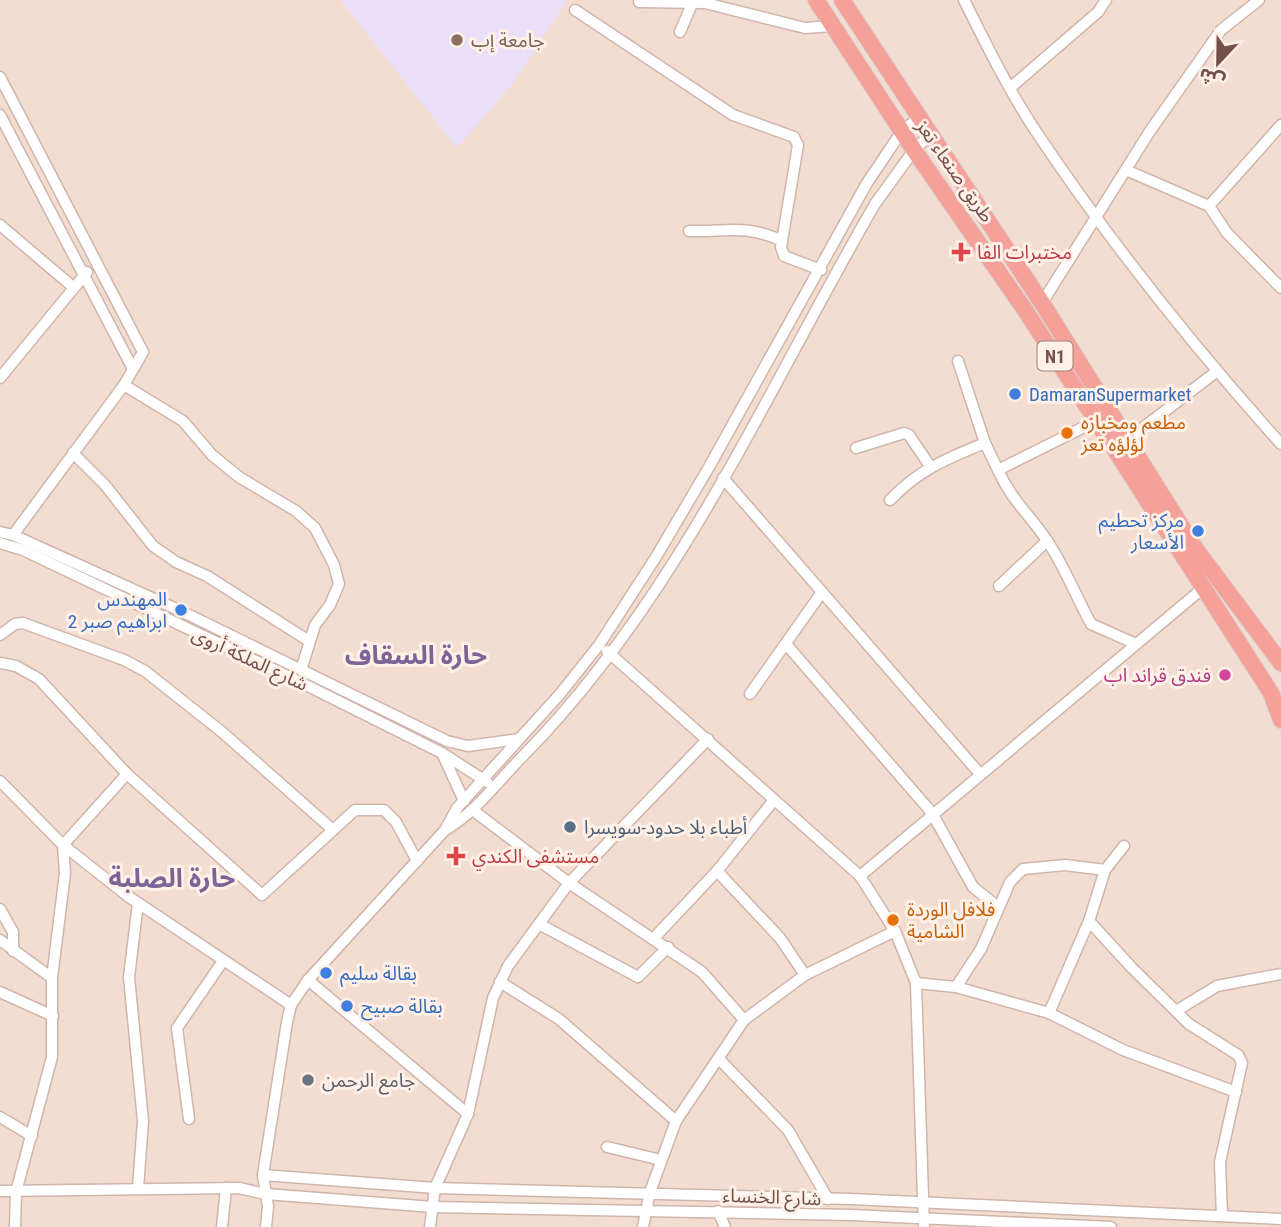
<svg xmlns="http://www.w3.org/2000/svg" width="1281" height="1227" viewBox="0 0 1281 1227" font-family="'Roboto Condensed','Noto Sans Arabic',sans-serif">
  <style>
    .residential { fill: #f3ddd0 }
    .education { fill: #eadff8 }
    .lines { fill: none; stroke-linecap: round; stroke-linejoin: round }
    .minor-casing { stroke: #cfb5ac; stroke-width: 13 }
    .highway-casing { stroke: #d8cecc; stroke-width: 18 }
    .minor { stroke: #fff; stroke-width: 10 }
    .highway { stroke: #f5a099; stroke-width: 16 }
    .education-dot { fill: #8d6e63; stroke: #fff1e8; stroke-width: 2.5 }
    .health-dot { fill: #e0444e; stroke: #fff1e8; stroke-width: 2.5 }
    .shop-dot { fill: #3f7fe0; stroke: #fff1e8; stroke-width: 2.5 }
    .food-dot { fill: #e8710a; stroke: #fff1e8; stroke-width: 2.5 }
    .hotel-dot { fill: #d1479c; stroke: #fff1e8; stroke-width: 2.5 }
    .service-dot { fill: #5c6f8a; stroke: #fff1e8; stroke-width: 2.5 }
    .worship-dot { fill: #6b7280; stroke: #fff1e8; stroke-width: 2.5 }
    .labels { text-anchor: middle; dominant-baseline: central; stroke-width: 6; stroke-linejoin: round; paint-order: stroke }
    .shield { fill: #fff1e8; stroke: #9d8079; stroke-width: 2 }
    .shield-label { font-size: 18px; font-weight: bold; fill: #735049 }
    .education-label { font-size: 19px; fill: #785e54; stroke: #fff1e8; text-anchor: start }
    .street-label { font-size: 19px; fill: #735049; stroke: #fff1e8 }
    .health-label { font-size: 19px; fill: #be3a42; stroke: #fff1e8; text-anchor: start }
    .shop-label { font-size: 19px; fill: #366cbe; stroke: #fff1e8; text-anchor: start }
    .food-label { font-size: 19px; fill: #c56008; stroke: #fff1e8; text-anchor: start }
    .hotel-label { font-size: 19px; fill: #b23c85; stroke: #fff1e8; text-anchor: end }
    .service-label { font-size: 19px; fill: #4e5e75; stroke: #fff1e8; text-anchor: start }
    .worship-label { font-size: 19px; fill: #5b616d; stroke: #fff1e8; text-anchor: start }
    .district-label { font-size: 26px; font-weight: bold; fill: #7c6496; stroke: #fff1e8 }
  </style>
  <rect width="100%" height="100%" fill="#fcede2"/>
  <rect class="residential" x="0" y="0" width="1281" height="1227"/>
  <polygon class="education" points="340,0 567,0 515,81 457,148"/>
  <g class="lines">
    <defs>
      <g id="minor">
        <path d="M964,0C986,44 1008,89 1035,130C1109,241 1193,346 1281,444"/>
        <polyline points="639,2 705,3 805,28 833,26"/>
        <polyline points="575,10 733,115 794,137 798,145 781,247 784,256 821,270"/>
        <polyline points="680,32 692,4"/>
        <polyline points="0,77 143,352 124,385 13,535"/>
        <polyline points="1010,88 1098,12 1106,0"/>
        <polyline points="0,115 133,369"/>
        <polyline points="1126,170 1209,206 1281,125"/>
        <polyline points="1209,206 1227,233 1281,288"/>
        <polyline points="0,225 73,287"/>
        <path d="M689,231C729,232 742,224 781,240"/>
        <polyline points="1042,303 1150,131 1221,30 1259,0"/>
        <polyline points="958,361 985,443 998,470"/>
        <polyline points="0,378 87,272"/>
        <polyline points="124,385 183,421 212,455 239,477 296,511 315,528 334,565 339,584 330,605 315,625 301,670"/>
        <path d="M1096,421L998,470C1012,501 1030,515 1048,542C1065,568 1076,596 1091,624L1136,644"/>
        <polyline points="1127,440 1216,372"/>
        <polyline points="856,448 904,433 909,435 930,466"/>
        <polyline points="73,453 105,485 153,546 176,562 207,576 309,641"/>
        <polyline points="723,478 980,774"/>
        <path d="M890,500C920,469 946,459 985,443"/>
        <polyline points="0,532 13,535 183,612 447,741 468,746 519,739"/>
        <polyline points="0,543 23,550 298,681 442,753 487,782"/>
        <polyline points="999,586 1047,541"/>
        <polyline points="0,635 15,624 23,623 124,660 145,671 222,732 333,830"/>
        <polyline points="786,644 932,813 973,887 998,907"/>
        <polyline points="607,651 860,876 895,931 916,983 924,1227"/>
        <polyline points="0,663 16,666 39,679 127,774 262,895 355,810 384,810 396,822 417,861"/>
        <polyline points="750,694 822,592"/>
        <polyline points="443,755 464,801"/>
        <polyline points="0,781 63,845 129,897 291,1005"/>
        <polyline points="474,811 569,883 702,972 744,1020"/>
        <path d="M447,829C478,810 498,781 523,756C678,599 766,392 875,204L914,150L930,135"/>
        <polyline points="860,876 1202,589"/>
        <polyline points="0,909 13,932 13,951"/>
        <polyline points="1089,921 1132,968 1189,1024 1238,1055 1242,1063 1220,1162 1222,1216"/>
        <polyline points="539,924 638,977 668,947"/>
        <polyline points="654,938 717,871 774,800"/>
        <polyline points="0,940 52,978"/>
        <polyline points="805,975 895,931"/>
        <polyline points="308,980 468,1114"/>
        <polyline points="500,982 559,1019 676,1121"/>
        <polyline points="916,983 956,987 1049,1013 1123,1050 1236,1092"/>
        <polyline points="956,987 981,949 1010,882 1023,869 1065,865 1105,870"/>
        <polyline points="0,992 53,1016"/>
        <polyline points="1176,1011 1217,986 1281,974"/>
        <polyline points="1049,1013 1089,921 1105,870 1124,846"/>
        <polyline points="719,1059 788,1130 828,1199"/>
        <polyline points="0,1117 32,1136"/>
        <polyline points="189,1119 177,1028 223,961"/>
        <polyline points="607,1147 661,1160"/>
        <polyline points="263,1175 435,1188 851,1199 1281,1219"/>
        <polyline points="138,1188 143,1121 129,977 138,903"/>
        <polyline points="0,1191 239,1188 266,1194 433,1207 852,1215 1111,1227"/>
        <polyline points="718,1211 725,1227"/>
        <polyline points="15,1227 16,1192 52,1057 52,978 65,873 63,845 127,774"/>
        <polyline points="222,1227 226,1188"/>
        <polyline points="266,1227 268,1206 263,1175 287,1022 291,1005 308,980 445,830 457,808 560,694 599,645 656,557 709,467 867,183 902,131 919,118"/>
        <polyline points="430,1227 435,1188 468,1114 493,998 508,966 569,883 708,739"/>
        <polyline points="643,1227 650,1192 676,1121 744,1020 805,975 780,938 717,871"/>
      </g>
      <g id="highway">
        <polyline points="816,0 914,150 1027,313 1271,693 1281,720"/>
        <polyline points="842,0 1042,303 1195,548 1281,663"/>
      </g>
    </defs>
    <use href="#minor" class="minor-casing"/>
    <use href="#highway" class="highway-casing"/>
    <use href="#minor" class="minor"/>
    <use href="#highway" class="highway"/>
  </g>
  <circle class="education-dot" cx="457" cy="40" r="7"/>
  <g class="health-dot">
    <path d="M957.5 241.5h7v7h7v7h-7v7h-7v-7h-7v-7h7z"/>
    <path d="M452.5 845.5h7v7h7v7h-7v7h-7v-7h-7v-7h7z"/>
  </g>
  <g class="shop-dot">
    <circle cx="1015" cy="394" r="7"/>
    <circle cx="1198" cy="531" r="7"/>
    <circle cx="181" cy="610" r="7"/>
    <circle cx="326" cy="973" r="7"/>
    <circle cx="347" cy="1006" r="7"/>
  </g>
  <g class="food-dot">
    <circle cx="1067" cy="433" r="7"/>
    <circle cx="893" cy="920" r="7"/>
  </g>
  <circle class="hotel-dot" cx="1225" cy="675" r="7"/>
  <circle class="service-dot" cx="570" cy="827" r="7"/>
  <circle class="worship-dot" cx="308" cy="1080" r="7"/>
  <g class="labels">
    <rect class="shield" x="1037.5" y="341.5" width="35" height="29" rx="5"/>
    <g class="shield-label">
      <text x="1055" y="356">N1</text>
    </g>
    <g class="education-label">
      <text x="471" y="40">جامعة إب</text>
    </g>
    <g class="street-label">
      <text transform="translate(955 171) rotate(55)">طريق صنعاء تعز</text>
      <text transform="translate(250 659) rotate(25)">شارع الملكة أروى</text>
      <text transform="translate(772 1197) rotate(2)">شارع الخنساء</text>
    </g>
    <g class="health-label">
      <text x="977" y="252">مختبرات الفا</text>
      <text x="472" y="856">مستشفى الكندي</text>
    </g>
    <g class="shop-label">
      <text x="1029" y="394">DamaranSupermarket</text>
      <text x="1184" y="520" text-anchor="end">مركز تحطيم<tspan x="1184" dy="22">الأسعار</tspan></text>
      <text x="167" y="599" text-anchor="end">المهندس<tspan x="167" dy="22">ابراهيم صبر 2</tspan></text>
      <text x="340" y="973">بقالة سليم</text>
      <text x="361" y="1006">بقالة صبيح</text>
    </g>
    <g class="food-label">
      <text x="1081" y="422">مطعم ومخبازه<tspan x="1081" dy="22">لؤلؤه تعز</tspan></text>
      <text x="907" y="909">فلافل الوردة<tspan x="907" dy="22">الشامية</tspan></text>
    </g>
    <g class="hotel-label">
      <text x="1211" y="675">فندق قراند اب</text>
    </g>
    <g class="service-label">
      <text x="584" y="827">أطباء بلا حدود-سويسرا</text>
    </g>
    <g class="worship-label">
      <text x="322" y="1080">جامع الرحمن</text>
    </g>
    <g class="district-label">
      <text x="416" y="655">حارة السقاف</text>
      <text x="172" y="878">حارة الصلبة</text>
    </g>
  </g>
  <g transform="translate(1218 63) rotate(202)" stroke="#fff1e8" stroke-width="5" paint-order="stroke">
  <path d="M0-5L12 26L0 18L-12 26Z" fill="#735049"/>
  <text y="-10" font-size="19" font-weight="bold" text-anchor="middle" fill="#735049">ش</text>
  </g>
</svg>
